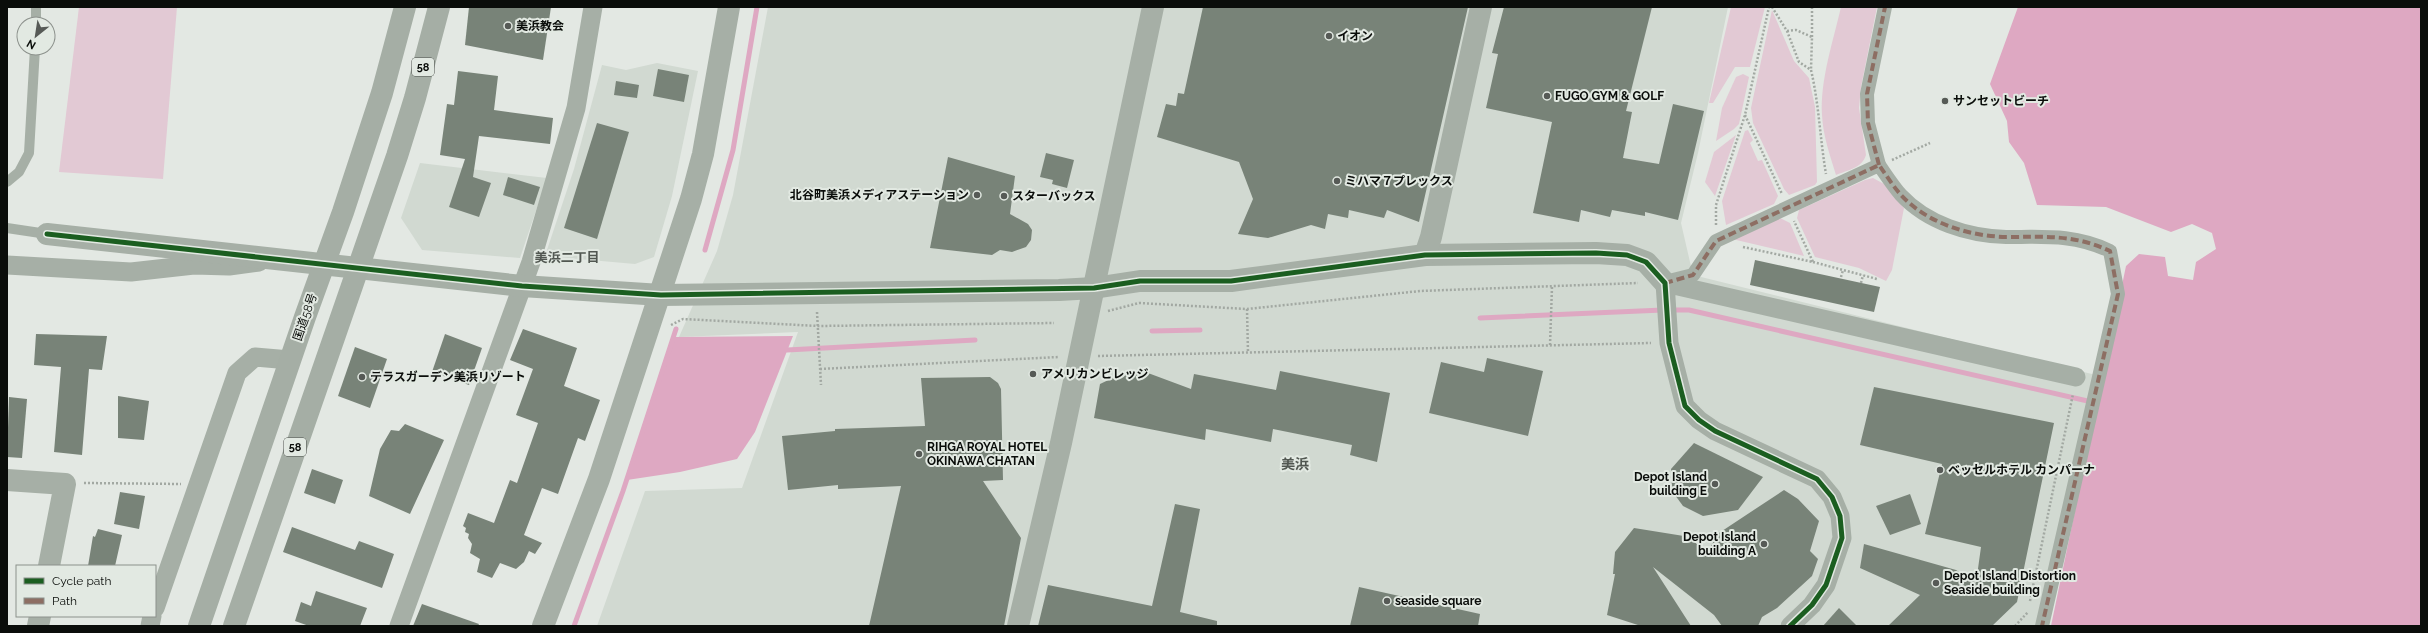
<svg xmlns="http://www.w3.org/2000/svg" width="2428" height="633" viewBox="0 0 2428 633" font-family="Raleway,'Noto Sans JP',sans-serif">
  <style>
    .built { fill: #d1d9d1 }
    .green { fill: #e2c9d4 }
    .water { fill: #dea8c2 }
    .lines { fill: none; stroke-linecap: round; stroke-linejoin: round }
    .stream { stroke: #dea8c2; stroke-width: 5 }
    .building { fill: #788378 }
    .path { stroke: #a2a8a2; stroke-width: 2.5; stroke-dasharray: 2 2; stroke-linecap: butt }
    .service { stroke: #a6afa6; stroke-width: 10 }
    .pedestrian { stroke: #a6afa6; stroke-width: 14 }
    .minor { stroke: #a6afa6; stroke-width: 19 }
    .tertiary { stroke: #a6afa6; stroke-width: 22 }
    .trunk { stroke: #a5aea5; stroke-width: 22 }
    .quiet { stroke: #8d6e63; stroke-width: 4; stroke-dasharray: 8 4; stroke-linecap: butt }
    .cycleway-casing { stroke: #e2e9e2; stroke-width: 8 }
    .cycleway { stroke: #1b5e20; stroke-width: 5 }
    .poi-dot { fill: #565a56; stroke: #e2e9e2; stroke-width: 1.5 }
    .labels { text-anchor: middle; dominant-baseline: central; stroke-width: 4; stroke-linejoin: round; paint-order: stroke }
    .shield { fill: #e2e9e2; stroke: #4b4f4b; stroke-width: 1 }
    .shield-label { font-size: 11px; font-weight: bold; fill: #0a0d0a }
    .poi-label { font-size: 12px; font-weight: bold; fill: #0a0d0a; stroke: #e2e9e2; text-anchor: start }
    .street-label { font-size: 12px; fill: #0a0d0a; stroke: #e2e9e2 }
    .neighbourhood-label { font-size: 13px; font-weight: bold; fill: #515751; stroke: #e2e9e2 }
    .quarter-label { font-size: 14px; font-weight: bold; fill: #515751; stroke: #e2e9e2 }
  </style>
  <rect width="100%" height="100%" fill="#e3e8e3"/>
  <g class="built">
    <polygon points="768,7 1728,7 1698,153 1681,223 1693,275 2100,376 2044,626 597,626 645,491 742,488 798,332 679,337 717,251 733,195"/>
    <polygon points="657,63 698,71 672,196 654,257 635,264 545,256 574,169 602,65 626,70"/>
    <polygon points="420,163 547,178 520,258 422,250 401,218"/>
  </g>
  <g class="green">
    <polygon points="79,7 177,7 163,179 59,172"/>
    <polygon points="1731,7 1765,7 1750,67 1735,67 1713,103 1709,103"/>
    <path d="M1841,7H1877L1861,87L1859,108L1866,155C1862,168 1848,170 1836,175C1830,155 1823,136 1822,115C1820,80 1833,42 1841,7Z"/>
    <polygon points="1772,10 1794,61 1809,78 1815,107 1817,182 1815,185 1789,195 1784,189 1753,123 1751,108"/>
    <polygon points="1743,74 1749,77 1739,124 1734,129 1716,141 1722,108 1736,77"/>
    <polygon points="1748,130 1753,140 1750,143 1758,161 1762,160 1778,196 1774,204 1726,225 1722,201 1745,131"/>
    <polygon points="1736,135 1715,196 1705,182 1714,152"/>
    <polygon points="1873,178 1884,184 1904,208 1892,270 1886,281 1859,268 1815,257 1797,218 1799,210 1865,180"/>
    <polygon points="1780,218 1790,223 1804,256 1732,239"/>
  </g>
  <g class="water">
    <polygon points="2018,7 2421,7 2421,626 2051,626 2126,266 2139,254 2165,257 2168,276 2193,280 2196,262 2216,249 2212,233 2192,224 2171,232 2106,207 2037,205 2024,163 2009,142 2007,121 1990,84"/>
    <polygon points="793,336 755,432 737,459 680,472 627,480 674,337"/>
  </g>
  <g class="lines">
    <g class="stream">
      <polyline points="705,250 733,150 757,7"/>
      <polyline points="1671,310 1689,310 2092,402"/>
      <polyline points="1480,318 1663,310"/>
      <polyline points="1152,331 1200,330"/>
      <polyline points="787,350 975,340"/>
      <polyline points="574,626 623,491 676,329"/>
    </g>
  </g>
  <g class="building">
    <polygon points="469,7 551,7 543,60 465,45"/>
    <polygon points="1203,7 1468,7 1419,222 1387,210 1384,218 1349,210 1348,218 1328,214 1325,229 1311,225 1268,238 1238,234 1253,199 1239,162 1157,137 1166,104 1176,106 1178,93 1184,94"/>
    <polygon points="1504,7 1652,7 1626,111 1632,112 1623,158 1659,164 1673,104 1704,111 1678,220 1645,212 1645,216 1612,210 1610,217 1581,210 1579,222 1533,213 1552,122 1486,108 1498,54 1492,53"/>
    <polygon points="658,69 689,75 684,102 653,96"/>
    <polygon points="458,71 498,76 494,110 553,118 550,144 479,136 473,177 491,183 479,217 449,207 465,159 440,155 447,104 454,105"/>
    <polygon points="616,81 639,85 637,98 614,95"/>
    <polygon points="597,123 629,132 597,239 564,228"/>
    <polygon points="1046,153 1074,160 1067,188 1052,184 1053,180 1040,177"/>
    <polygon points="948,157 1015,176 1010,214 1028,224 1032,230 1031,240 1026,247 1012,252 1000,250 992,255 930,248"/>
    <polygon points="508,177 540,187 534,205 503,195"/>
    <polygon points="1755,260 1880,287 1874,312 1750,285"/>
    <polygon points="523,329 577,348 564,386 600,400 585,441 578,438 558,494 542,488 524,535 542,543 535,554 529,551 524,562 516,569 500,563 492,578 477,572 480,559 470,553 472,544 468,538 469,534 465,532 466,528 463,526 468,513 494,523 510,480 517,483 538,423 516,415 533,369 510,360"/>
    <polygon points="36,334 107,336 102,370 89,369 82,455 54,452 61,367 34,365"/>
    <polygon points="445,334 482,348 469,385 432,372"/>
    <polygon points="355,347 387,359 370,408 338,396"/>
    <polygon points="1487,358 1543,371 1528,436 1429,413 1441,362 1484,372"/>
    <polygon points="1280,371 1390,393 1377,462 1350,455 1352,445 1273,429 1271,442 1206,429 1205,440 1094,418 1100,384 1119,375 1148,373 1191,389 1194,374 1276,390"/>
    <polygon points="990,377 998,383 1001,389 1003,480 983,481 1021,538 1004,626 869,626 901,486 838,489 838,485 788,490 782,436 835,431 835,429 925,426 921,378"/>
    <polygon points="1874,387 2054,423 2017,602 1992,626 1888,626 1920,595 1860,568 1864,544 1956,570 1976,583 1981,547 1925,534 1942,464 1860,445"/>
    <polygon points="118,396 149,401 144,440 118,438"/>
    <polygon points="9,397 27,399 22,458 7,457"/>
    <polygon points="405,424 444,440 410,514 369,496 380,449 391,430 399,431"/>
    <polygon points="1694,443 1763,477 1738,510 1703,516 1683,506 1672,491 1671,469"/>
    <polygon points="312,469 343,480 335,504 304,493"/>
    <polygon points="1784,490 1798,499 1819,521 1810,551 1818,559 1812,576 1777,608 1762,617 1758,626 1722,626 1714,615 1653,567 1691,626 1641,626 1607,615 1615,574 1613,574 1615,552 1634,528 1690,537 1706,554 1719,533"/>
    <polygon points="120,492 145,496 139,529 114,524"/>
    <polygon points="1910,494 1921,524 1890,535 1876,506"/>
    <polygon points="1175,504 1200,509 1180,612 1217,621 1217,626 1038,626 1048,585 1152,606"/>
    <polygon points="292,527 355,550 359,541 394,554 382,588 283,552"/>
    <polygon points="98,529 122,535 115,566 88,566 93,536 95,537"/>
    <polygon points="1359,587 1480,614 1478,626 1350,626"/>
    <polygon points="316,591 367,608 360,626 309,626 295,621 301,602 311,606"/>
    <polygon points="422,604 479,624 478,626 413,626"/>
    <polygon points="1839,608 1857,626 1823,626"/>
  </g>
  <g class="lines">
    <g class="path">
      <path d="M1772,7L1787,31L1799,62L1811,70C1819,104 1820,139 1826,174"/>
      <polyline points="1787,31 1796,30 1812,37 1811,69"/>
      <polyline points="1812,37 1812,7"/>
      <polyline points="1745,115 1782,194"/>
      <polyline points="1892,160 1930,143"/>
      <polyline points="1716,225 1716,205 1745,115 1769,7"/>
      <polyline points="1743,247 1813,262 1794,221"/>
      <polyline points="1813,262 1877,279"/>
      <polyline points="1841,277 1843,270"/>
      <polyline points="1861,283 1863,275"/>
      <polyline points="1247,309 1248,353"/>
      <polyline points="1108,311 1139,303 1247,309 1420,291 1638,283"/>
      <polyline points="817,312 821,385"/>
      <polyline points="671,325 683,319 818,326 1054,323"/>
      <polyline points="1550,345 1552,287"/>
      <polyline points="1098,356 1651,343"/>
      <polyline points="820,369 1059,357"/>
      <polyline points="84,483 181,484"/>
      <polyline points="2030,601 2073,394"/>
      <polyline points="2015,626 2028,612"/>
    </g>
    <g class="service">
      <polyline points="36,24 36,7"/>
      <polyline points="7,182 19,172 29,153 35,48"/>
      <polyline points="7,228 47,234"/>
    </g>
    <g class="pedestrian">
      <polyline points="1879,165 1868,123 1867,94 1885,7"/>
      <path d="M1665,282L1693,275L1716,241L1879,165C1886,175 1893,186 1901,195C1927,223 1968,236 2006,237C2044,237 2074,234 2110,251L2118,294L2042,626"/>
    </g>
    <g class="minor">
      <polyline points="7,265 131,272 194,265 229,266 259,262"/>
      <polyline points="155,608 237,373 255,357 290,360"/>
      <polyline points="150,626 152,616"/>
      <polyline points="399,626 531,262 576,108 593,7"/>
      <polyline points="1790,626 1812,605 1826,585 1842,538 1840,516 1832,497 1817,479 1715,431 1699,420 1685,406 1669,343 1665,283 2076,377"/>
    </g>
    <g class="tertiary">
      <polyline points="47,234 522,286 661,295 1059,290 1094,288 1140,281 1231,281 1425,255 1596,253 1627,255 1646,262 1665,283"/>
      <polyline points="1425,255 1431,237 1481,7"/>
      <polyline points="7,480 65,484 49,566"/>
      <polyline points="38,626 40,616"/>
      <polyline points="543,626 599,479 691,199 703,154 729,7"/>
      <polyline points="1018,626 1061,443 1153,7"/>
    </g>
    <g class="trunk">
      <polyline points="199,626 305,317 343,212 382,93 405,7"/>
      <polyline points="234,626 397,156 415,98 439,7"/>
    </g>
    <g class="quiet">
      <polyline points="1879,165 1868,123 1867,94 1885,7"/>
      <path d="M1665,283L1693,275L1716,241L1879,165C1886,175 1893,186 1901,195C1927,223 1968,236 2006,237C2044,237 2074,234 2110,251L2118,294L2042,626"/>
    </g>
    <defs>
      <polyline id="cycleway" points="47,234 522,286 661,295 1094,288 1140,281 1231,281 1425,255 1596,253 1627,255 1646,262 1665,283 1669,343 1685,406 1699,420 1715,431 1817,479 1832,497 1840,516 1842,538 1826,585 1812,605 1790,626"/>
    </defs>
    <use href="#cycleway" class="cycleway-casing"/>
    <use href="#cycleway" class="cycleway"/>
  </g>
  <g class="poi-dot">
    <circle cx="508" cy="26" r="4"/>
    <circle cx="1329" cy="36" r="4"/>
    <circle cx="1547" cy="96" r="4"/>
    <circle cx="1945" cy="101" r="4"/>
    <circle cx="1337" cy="181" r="4"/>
    <circle cx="977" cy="195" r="4"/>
    <circle cx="1004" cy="196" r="4"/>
    <circle cx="1033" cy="374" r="4"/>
    <circle cx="362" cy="377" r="4"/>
    <circle cx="919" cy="454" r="4"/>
    <circle cx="1940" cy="470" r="4"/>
    <circle cx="1715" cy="484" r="4"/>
    <circle cx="1764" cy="544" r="4"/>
    <circle cx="1936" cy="583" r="4"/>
    <circle cx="1387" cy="601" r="4"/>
  </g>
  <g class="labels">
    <g class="shield">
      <rect x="412" y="58" width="22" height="18" rx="3"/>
      <rect x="284" y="438" width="22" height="18" rx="3"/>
    </g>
    <g class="shield-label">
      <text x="423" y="67">58</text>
      <text x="295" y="447">58</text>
    </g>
    <g class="poi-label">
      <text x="516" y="26">美浜教会</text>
      <text x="1337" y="36">イオン</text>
      <text x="1555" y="96">FUGO GYM &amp; GOLF</text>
      <text x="1953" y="101">サンセットビーチ</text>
      <text x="1345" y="181">ミハマ７プレックス</text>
      <text x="969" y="195" text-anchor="end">北谷町美浜メディアステーション</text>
      <text x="1012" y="196">スターバックス</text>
      <text x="1041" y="374">アメリカンビレッジ</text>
      <text x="370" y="377">テラスガーデン美浜リゾート</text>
      <text x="927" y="447">RIHGA ROYAL HOTEL<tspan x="927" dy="14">OKINAWA CHATAN</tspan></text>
      <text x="1948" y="470">ベッセルホテル カンパーナ</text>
      <text x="1707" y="477" text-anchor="end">Depot Island<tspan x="1707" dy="14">building E</tspan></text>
      <text x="1756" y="537" text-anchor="end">Depot Island<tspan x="1756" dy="14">building A</tspan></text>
      <text x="1944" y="576">Depot Island Distortion<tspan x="1944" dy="14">Seaside building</tspan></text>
      <text x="1395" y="601">seaside square</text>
    </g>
    <g class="street-label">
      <text transform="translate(305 317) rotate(-71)">国道58号</text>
    </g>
    <g class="neighbourhood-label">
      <text x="567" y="257">美浜二丁目</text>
    </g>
    <g class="quarter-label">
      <text x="1295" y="464">美浜</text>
    </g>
  </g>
  <rect width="2428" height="633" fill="none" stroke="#0a0d0a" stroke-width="16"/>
  <rect x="16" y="565" width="140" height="52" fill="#e2e9e2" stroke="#8c918c"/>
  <rect x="24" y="578" width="20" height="6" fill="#1b5e20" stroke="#8c918c"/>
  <text x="52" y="585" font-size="12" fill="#0a0d0a">Cycle path</text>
  <rect x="24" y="598" width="20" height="6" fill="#8d6e63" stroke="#8c918c"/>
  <text x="52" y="605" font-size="12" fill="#0a0d0a">Path</text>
  <g transform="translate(36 36) rotate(210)"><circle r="19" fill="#e2e9e2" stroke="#8c918c"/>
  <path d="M0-3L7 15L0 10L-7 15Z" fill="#565a56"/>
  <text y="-6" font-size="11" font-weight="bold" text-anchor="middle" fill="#0a0d0a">N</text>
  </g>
</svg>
